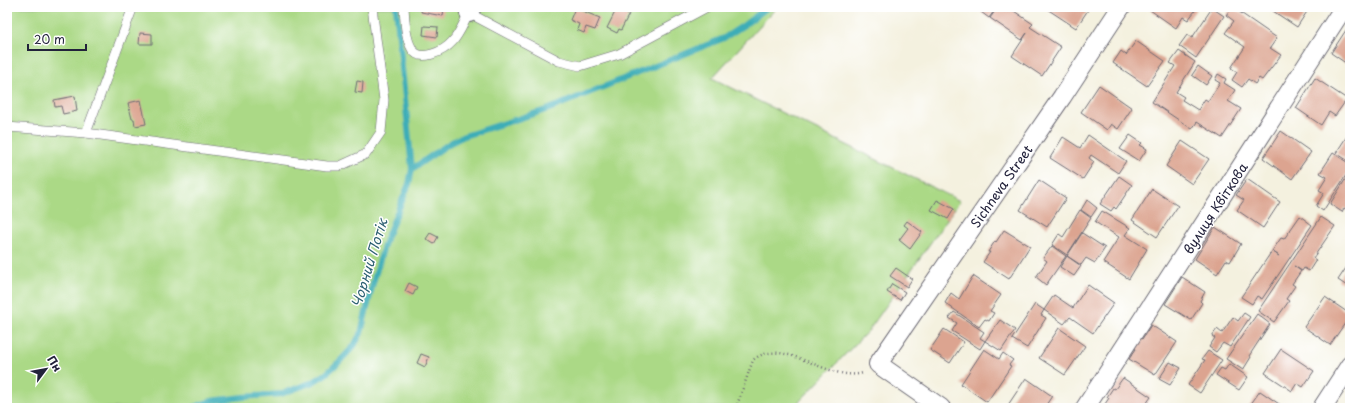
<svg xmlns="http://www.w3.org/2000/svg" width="1357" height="415" viewBox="0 0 1357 415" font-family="'Playpen Sans',sans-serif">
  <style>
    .green { fill: #abd986; stroke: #667e60 }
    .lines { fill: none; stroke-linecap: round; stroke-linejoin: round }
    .stream { stroke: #3cadb7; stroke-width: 6 }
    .building { fill: #dca490 }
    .service-casing { stroke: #6c6a74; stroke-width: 10 }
    .minor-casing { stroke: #6c6a74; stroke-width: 20 }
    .path { stroke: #6c6a74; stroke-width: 2.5; stroke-dasharray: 1 3; stroke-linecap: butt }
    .service { stroke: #fff; stroke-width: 9 }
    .minor { stroke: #fff; stroke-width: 18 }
    .labels { text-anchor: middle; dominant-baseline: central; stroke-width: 3; stroke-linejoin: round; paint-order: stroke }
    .street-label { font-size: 13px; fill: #22223b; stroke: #fff }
    .water-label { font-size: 14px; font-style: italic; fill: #2e6173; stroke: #fff }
  </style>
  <rect width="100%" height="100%" fill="#fff"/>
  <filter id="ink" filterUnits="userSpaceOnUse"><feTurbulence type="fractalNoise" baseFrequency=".025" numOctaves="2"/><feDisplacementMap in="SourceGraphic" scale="8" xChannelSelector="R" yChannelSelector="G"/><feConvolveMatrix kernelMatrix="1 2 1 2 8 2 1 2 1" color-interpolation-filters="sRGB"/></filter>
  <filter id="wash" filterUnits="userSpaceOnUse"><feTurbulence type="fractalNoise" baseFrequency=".012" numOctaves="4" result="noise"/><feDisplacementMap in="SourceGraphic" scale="16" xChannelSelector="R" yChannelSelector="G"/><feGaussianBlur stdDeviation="0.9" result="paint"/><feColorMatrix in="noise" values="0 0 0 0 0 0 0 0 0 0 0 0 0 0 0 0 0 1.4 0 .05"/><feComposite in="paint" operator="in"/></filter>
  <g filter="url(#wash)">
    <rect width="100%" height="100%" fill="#f4f1df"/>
    <polygon class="green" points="7,7 777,7 712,78 960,201 869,330 793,408 7,408"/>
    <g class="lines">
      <g class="stream">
        <polyline points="412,169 450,143 464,136 549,109 724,38 744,25 768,7"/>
        <polyline points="191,408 211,401 243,397 281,394 313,382 326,374 340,361 354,346 361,333 373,283 386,239 409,184 412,169 396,7"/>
      </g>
    </g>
    <g id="blocks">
      <g class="building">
        <polygon points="422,7 444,7 443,16 421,12"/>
        <polygon points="982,7 997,7 989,18 981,12 984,8"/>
        <polygon points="998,7 1008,7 1033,24 1030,27 1061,47 1042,76 1012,56 1027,33 1022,40 990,18"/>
        <polygon points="1044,7 1090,7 1076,28"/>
        <polygon points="1152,7 1198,7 1188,20 1183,17 1176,28 1150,10"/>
        <polygon points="1232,7 1277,38 1270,48 1281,55 1262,80 1259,78 1255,84 1248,79 1242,87 1232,80 1237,72 1231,68 1245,47 1225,33 1234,21 1226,15"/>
        <polygon points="1276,7 1310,7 1297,27 1273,11"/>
        <polygon points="575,8 600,18 595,30 586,27 584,33 577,30 579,24 570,20"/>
        <polygon points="617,8 629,14 621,30 619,29 617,33 607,28"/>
        <polygon points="1212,8 1224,16 1196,58 1179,46 1187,35 1192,38"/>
        <polygon points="1350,24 1350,66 1331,53"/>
        <polygon points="424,26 438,27 437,37 423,35"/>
        <polygon points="140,33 152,34 152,44 139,44"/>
        <polygon points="1136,41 1165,61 1147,86 1113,63 1121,51 1126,55"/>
        <polygon points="1179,51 1195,62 1176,92 1184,97 1182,100 1198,110 1205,99 1208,101 1220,83 1215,80 1218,74 1226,79 1224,83 1235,90 1228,101 1241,109 1222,138 1197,122 1192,129 1152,102 1175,66 1170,63"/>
        <polygon points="1198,66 1212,76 1206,85 1192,75"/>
        <polygon points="1315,78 1347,99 1335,116 1329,112 1321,125 1296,108"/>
        <polygon points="357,81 363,82 362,93 355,92"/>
        <polygon points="1099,85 1132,108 1118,129 1111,124 1107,130 1081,112"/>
        <polygon points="75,96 77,111 63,114 61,106 55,107 54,100"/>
        <polygon points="141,100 146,124 135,126 134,119 132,119 128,103"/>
        <polygon points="1281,131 1311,152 1292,179 1263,158"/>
        <polygon points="1088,135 1126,161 1118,173 1091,155 1089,158 1094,162 1083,179 1050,158 1063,137 1080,148"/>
        <polygon points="1130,135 1142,143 1140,145 1147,149 1139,161 1120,149"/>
        <polygon points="1347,136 1350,138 1350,162 1336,153"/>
        <polygon points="1182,141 1209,159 1192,184 1166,166"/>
        <polygon points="1333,153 1350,164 1350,169 1323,211 1316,206 1324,193 1319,190 1327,177 1320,173"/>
        <polygon points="1350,172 1350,209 1349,211 1344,208 1342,212 1330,204"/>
        <polygon points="1119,176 1132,185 1116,209 1114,207 1111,211 1100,204"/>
        <polygon points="1247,179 1280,202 1263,228 1237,210 1244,200 1236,195"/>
        <polygon points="1039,180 1066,198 1047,227 1020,210"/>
        <polygon points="1152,189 1178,206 1157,237 1132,220"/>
        <polygon points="937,200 954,209 948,219 931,210"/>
        <polygon points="1087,200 1097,208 1091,217 1081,210"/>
        <polygon points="1080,210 1091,218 1067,255 1052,245 1059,234 1063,237"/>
        <polygon points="1102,211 1130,228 1125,235 1147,249 1129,279 1103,262 1119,237 1095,222"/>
        <polygon points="1300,216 1312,225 1262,299 1257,296 1252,304 1241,297 1272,251 1279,256 1272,251 1281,238 1284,239"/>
        <polygon points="1321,217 1335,226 1313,258 1316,260 1309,271 1304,268 1302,271 1294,266 1301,271 1292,284 1295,286 1286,299 1289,301 1274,322 1258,311"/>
        <polygon points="907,221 922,232 910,249 899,240 908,228 904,225"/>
        <polygon points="1215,227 1241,244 1230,262 1226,260 1217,274 1195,259"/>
        <polygon points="1004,230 1030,246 1009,279 983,262 990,252 988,252 995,241 996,242"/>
        <polygon points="430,233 438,237 434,244 426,239"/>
        <polygon points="1082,233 1105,248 1095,263 1086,258 1081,265 1067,256"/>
        <polygon points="1052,246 1066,256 1046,285 1036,277 1047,261 1043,258"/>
        <polygon points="1067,256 1081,266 1074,276 1060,267"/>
        <polygon points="1350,262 1350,288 1338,280"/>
        <polygon points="896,268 912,279 907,287 890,276"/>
        <polygon points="973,276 1001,295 990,311 994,313 989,321 985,319 979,327 945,303 951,293 959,299"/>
        <polygon points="1182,277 1205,292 1200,301 1202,303 1191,320 1165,304"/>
        <polygon points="409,283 417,287 413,295 405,291"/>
        <polygon points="892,284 905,292 900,300 887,292"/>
        <polygon points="1088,285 1114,303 1093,333 1070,317 1064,324 1044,310 1054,295 1073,308"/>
        <polygon points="1325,297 1350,314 1350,316 1330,345 1304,327"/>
        <polygon points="1035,304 1044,310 1041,315 1046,318 1027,348 1012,339"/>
        <polygon points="954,312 984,332 980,338 985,341 980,349 952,331 957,323 949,318"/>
        <polygon points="1244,313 1250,317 1230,347 1223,343 1216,352 1209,347 1215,338 1212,336 1217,329 1222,333 1233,317 1238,321"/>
        <polygon points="1257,314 1270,324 1249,356 1251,357 1243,370 1226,359"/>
        <polygon points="1000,320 1015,330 1001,351 985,341"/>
        <polygon points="1151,325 1177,342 1155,375 1129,359 1136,349 1133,347 1140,337 1142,339"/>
        <polygon points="1059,328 1085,346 1065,375 1039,358"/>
        <polygon points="944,329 964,342 950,363 930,350"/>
        <polygon points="984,349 999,359 1003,353 1013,360 1009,365 1011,366 987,402 961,384"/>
        <polygon points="1281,349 1314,371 1303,387 1297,383 1292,391 1265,373"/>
        <polygon points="1208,351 1222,360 1200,393 1188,385 1205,360 1202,359"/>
        <polygon points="421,354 429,357 425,367 417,363"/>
        <polygon points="1170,362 1181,368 1170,385 1159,379"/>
        <polygon points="1229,364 1248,377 1239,390 1216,375 1221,368 1225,370"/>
        <polygon points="1026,378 1052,396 1044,408 1006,408"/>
        <polygon points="1123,378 1151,397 1143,408 1112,408 1105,404 1109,398 1107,397 1113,388 1115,389"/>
        <polygon points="1260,391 1285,408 1248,408"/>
      </g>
    </g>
  </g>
  <g filter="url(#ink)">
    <use href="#blocks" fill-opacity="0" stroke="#6c6a74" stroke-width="1"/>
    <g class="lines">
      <defs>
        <g id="service">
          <path d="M404,7C405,20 405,37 412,49C420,63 444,51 452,42C459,35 464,22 469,13L559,61L580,66L619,54L707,7"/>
          <polyline points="7,127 86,133 327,166 340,166 366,154 381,132 384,100 372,7"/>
          <polyline points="86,133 133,7"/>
        </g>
        <g id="minor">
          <polyline points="469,13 472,7"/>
          <polyline points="941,408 878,364 1062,97 1121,7"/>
          <polyline points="1085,408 1344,7"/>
          <polyline points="1322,408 1350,365"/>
        </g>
      </defs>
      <use href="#service" class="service-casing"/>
      <use href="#minor" class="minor-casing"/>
      <path class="path" d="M736,408L753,360C783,335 828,383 863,373"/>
      <use href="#service" class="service"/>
      <use href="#minor" class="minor"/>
    </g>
  </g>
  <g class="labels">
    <g class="street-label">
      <text transform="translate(1001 186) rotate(-55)">Sichneva Street</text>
      <text transform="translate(1215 208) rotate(-57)">вулиця Квіткова</text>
    </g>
    <g class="water-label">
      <text transform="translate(369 263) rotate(-73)">Чорний Потік</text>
    </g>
  </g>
  <rect width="1357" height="415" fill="none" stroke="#fff" stroke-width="24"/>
  <g transform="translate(46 369) rotate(58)" stroke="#ffffff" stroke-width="3" paint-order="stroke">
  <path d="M0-3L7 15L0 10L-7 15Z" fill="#22223b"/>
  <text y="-6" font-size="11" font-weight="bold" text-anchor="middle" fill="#22223b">Пн</text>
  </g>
  <path d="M28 44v6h58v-6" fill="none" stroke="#22223b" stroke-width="2"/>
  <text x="34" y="44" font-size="12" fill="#22223b" stroke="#ffffff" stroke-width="3" paint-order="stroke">20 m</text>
</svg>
